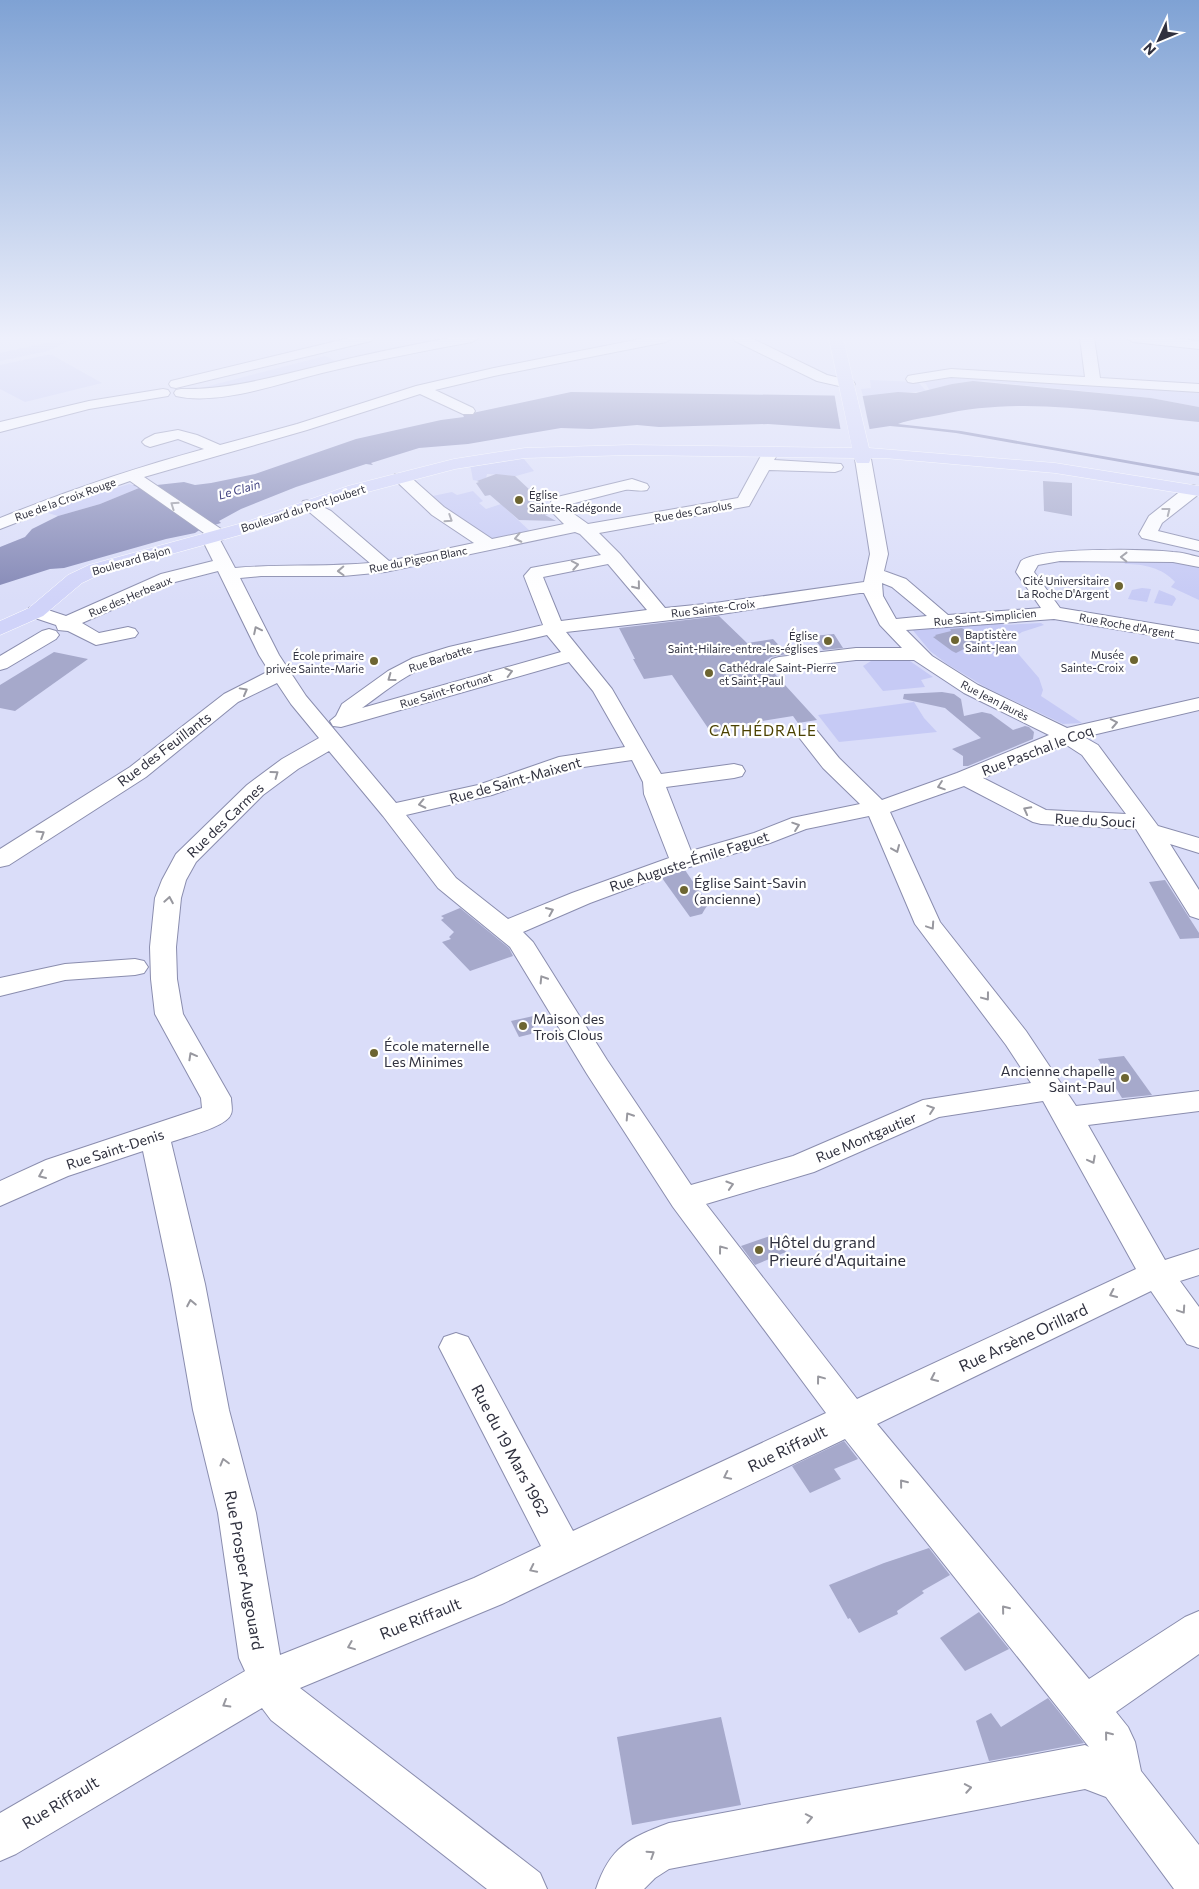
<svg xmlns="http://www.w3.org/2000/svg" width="1199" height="1889" viewBox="0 0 1199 1889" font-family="Commissioner,sans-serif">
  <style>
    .green { fill: #c6caf5 }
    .water { fill: #8387b5 }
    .pier { fill: #daddf9 }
    .building { fill: #a6a9cb }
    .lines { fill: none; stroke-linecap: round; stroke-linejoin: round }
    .minor-casing { stroke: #8a8dae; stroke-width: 2 }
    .major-casing { stroke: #fff; stroke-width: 1 }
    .minor { fill: #fff; fill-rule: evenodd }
    .major { fill: #d0d3f9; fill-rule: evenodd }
    .oneway { stroke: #98989f }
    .poi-dot { fill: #6d6531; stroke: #fff; stroke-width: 2 }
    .labels { text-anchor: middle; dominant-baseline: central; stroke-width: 4.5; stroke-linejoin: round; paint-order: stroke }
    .far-poi-label { font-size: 11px; fill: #30313f; stroke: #fff; text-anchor: end }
    .far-street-label { font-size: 11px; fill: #30313f; stroke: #fff }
    .far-water-label { font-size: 12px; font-style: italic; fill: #454683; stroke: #fff }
    .street-label { font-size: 14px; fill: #30313f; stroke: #fff }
    .poi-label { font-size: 14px; fill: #30313f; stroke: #fff; text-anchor: start }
    .neighbourhood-label { font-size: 15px; letter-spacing: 1px; fill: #4b4100; stroke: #fff }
    .near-poi-label { font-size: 16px; fill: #30313f; stroke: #fff; text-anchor: start }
    .near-street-label { font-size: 16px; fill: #30313f; stroke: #fff }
  </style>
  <rect width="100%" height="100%" fill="#daddf9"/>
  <g class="green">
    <polygon points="68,338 72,339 48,351 0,361 0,353"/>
    <polygon points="47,355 52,355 102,383 25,402 0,389 0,365"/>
    <polygon points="325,356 338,362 261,381 210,389 201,388"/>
    <polygon points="945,376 1194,392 1193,388 1199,388 1199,407 1151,398 985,381 952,384 930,391 926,384 916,380"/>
    <polygon points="870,380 918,382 926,391 863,396 861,389 871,388"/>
    <polygon points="513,459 524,459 534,471 516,476 487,474 486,478 478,481 473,480 470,464"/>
    <polygon points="129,484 138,486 139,488 100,504 58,516 48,513 57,510 54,508"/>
    <polygon points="473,491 483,501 479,503 486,509 501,504 532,533 489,540 428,497 452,492 457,495"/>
    <path d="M1123,559L1173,560L1199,564V600L1171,587L1175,582C1163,568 1143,564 1125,564Z"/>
    <polygon points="1142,588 1151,589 1147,602 1128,599 1132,590"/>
    <polygon points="1159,590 1174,596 1176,599 1172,606 1154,603"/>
    <polygon points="1001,622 1004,625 1041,623 1044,625 1022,632 1008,642 1039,678 1043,690 1041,696 1082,723 1063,724 987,688 947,664 930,651 911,628"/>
    <polygon points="879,656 907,659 933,677 921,680 925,687 883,691 863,666"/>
    <polygon points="914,702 924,718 937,732 839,742 818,715"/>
  </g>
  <path class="water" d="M973,381L1151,398L1199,407V422C1112,413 1025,395 939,415C925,418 911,419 898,424L961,431L1199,473V476L956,433L912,428L890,426L870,429H840L768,424L659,427L637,425L591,429L561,428L468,444L419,448L371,463L373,465L366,464L296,487L241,509L219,521L221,523L201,529L195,533L166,539L64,568L50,569L0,585V547L25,537L32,529L58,516L100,504L139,488L133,485H157L184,482L195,485L211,483L255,474L356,439L441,420L464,417L463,415L571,392L863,396L898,392L916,393L952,384Z"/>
  <polygon class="pier" points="834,392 862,393 870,431 841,432"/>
  <g class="building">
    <polygon points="496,474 515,476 549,508 551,513 545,515 556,521 519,520 490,495 485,496 476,483 479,482 477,481"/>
    <polygon points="1043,481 1072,483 1072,516 1044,511"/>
    <polygon points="719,616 747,643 773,639 787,654 771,657 764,662 817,720 798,723 793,716 726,727 729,730 712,734 672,675 644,679 633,659 635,659 619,628"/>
    <polygon points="962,628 987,645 976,653 967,654 964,649 956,653 952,651 933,637 936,636 935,635 951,631 950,629"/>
    <polygon points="834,634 843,648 823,650 812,636"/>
    <polygon points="54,652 88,659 15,711 0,708 0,685"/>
    <polygon points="942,692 954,694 961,699 964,716 982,712 991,714 1013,730 1025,726 1029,727 1034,732 1033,739 968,766 963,766 963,756 952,749 981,738 945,708 903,699 904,694"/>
    <polygon points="685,870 708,904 702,914 690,917 662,878"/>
    <polygon points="1165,880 1199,933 1199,938 1180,939 1149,882"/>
    <polygon points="460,908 509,948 513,956 470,971 442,942 451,939 449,937 454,932 441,920 444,918 441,916"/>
    <polygon points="538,1015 531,1034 519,1037 511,1021"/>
    <polygon points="1124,1056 1152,1095 1122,1098 1098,1059"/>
    <polygon points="773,1235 786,1252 755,1265 741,1246"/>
    <polygon points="844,1441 858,1459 834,1469 841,1479 810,1493 792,1466"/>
    <polygon points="929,1548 950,1575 922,1591 924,1593 897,1611 898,1614 859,1633 850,1618 848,1619 829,1585 884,1563"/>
    <polygon points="979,1612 1009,1649 965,1671 940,1638"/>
    <polygon points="1048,1698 1084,1743 989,1761 976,1721 991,1713 1001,1727"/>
    <polygon points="721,1717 741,1805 632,1825 617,1737"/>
  </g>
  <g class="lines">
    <defs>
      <g id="minor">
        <polygon points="349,338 373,338 371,341 176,388 171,387 169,384 171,381"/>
        <path d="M449,338H479L472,342C422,351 372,361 322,373C281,383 218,406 176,396L174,393L176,390L181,389C229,390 273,377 319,366C362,355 406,346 449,338Z"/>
        <path d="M645,338H673L666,342L494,376L435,390L473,408L475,411L473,414H463L420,394L307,430L144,477L224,531L227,535L224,539L220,540L235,568C280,564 325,567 370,563L301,505L303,501L309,500L331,511L389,561L474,543L432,515L395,480L393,477L395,474H407L444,507L492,539L564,524L551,511V502L553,498L632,479L647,484L649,487L647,490C639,492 633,489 625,490L567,505V509L588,524L738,498L763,452L765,449H777L779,452L774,460L841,464L843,467L841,470L835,472L769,470L749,506L599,533L620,554L665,608L715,603L864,582L870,554L855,459L857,456H869L871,459L888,554L884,571L906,579L948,615L1041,608L1016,572L1021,561C1039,547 1145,549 1173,552C1181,552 1190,555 1199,557V567L1173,562L1060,561L1038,565L1034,572L1060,608L1199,631V643L1054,619L906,630L932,656L978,685L1067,728L1199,698V710L1084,737L1098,745L1158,826L1199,838V853L1170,844L1199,890V919L1190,916L1136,829L1041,824L1033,822L964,786L890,812L940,922L1026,1031L1076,1106L1199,1091V1111L1088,1125L1165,1260L1199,1249V1275L1180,1281L1199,1307V1348L1187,1344L1151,1291L877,1424L1089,1679L1185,1617L1199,1611V1654L1116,1712L1128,1727L1135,1742L1141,1771L1199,1845V1889H1174L1106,1797L1085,1789L669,1869L655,1878L644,1889H596C610,1847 629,1838 669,1823L1085,1745L1089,1747L845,1439L502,1604L300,1688L540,1873L547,1889H487L271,1720L262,1708L16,1854L0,1861V1813L245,1671L239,1658L218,1513L193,1410L171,1284L143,1151L68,1176L0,1206V1181L46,1160L202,1108L201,1098L155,1014L151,979L150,947L155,898L162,880L176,854L247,785L282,759L319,738L291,704L277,683L238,702L146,777L9,865L0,867V849L130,767L224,694L269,671L259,655L218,571L175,582L82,623L99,633L128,627L135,629L138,633L135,637L96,645L68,631L58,630L56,625L29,616L26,612L29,608L36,606L66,616L161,574L213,561L201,537L204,533L130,481L67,503L0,529V518C67,491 134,468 204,449L178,439L150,447L145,445L142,442L145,439L155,434L178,430L197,435L220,445L297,424L416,386L494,368ZM575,532L580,534L601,555L531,568L524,576L543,625L449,647L413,658L388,671L342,704L336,716L330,721L333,726L341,727L569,662L593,691L625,747L559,757L478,785L396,803L306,696L279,655L240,578L261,576H343L385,572ZM608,564L647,610L561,621L543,577ZM882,583L892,587L927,616L896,619L883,596ZM860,593H864L880,625L902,648H856L779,657L772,659L769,663L772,667L779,669L856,660H914L964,693L1049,735L957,773L882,800L839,758L817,731L809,729L801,731L798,736L823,768L860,804L792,818L754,833L691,851L666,787L734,778L742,776L745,771L742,766L734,764L661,774L612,689L566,632L715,615ZM547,635L561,652L362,708C383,693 403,676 427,666C465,651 508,645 547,635ZM1065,744L1082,755L1126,814L1046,810L983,778ZM329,751L383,816L438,888L510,947L587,1074L673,1207L826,1413L573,1531L468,1337L456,1333L444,1337L439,1347L541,1546L474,1578L280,1655L256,1513L229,1410L205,1284L171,1142C184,1137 227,1127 231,1114C233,1110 231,1103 231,1098L183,1014L177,979L176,947L181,898L186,880L196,862L263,795L298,769ZM632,760L643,782L644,794L669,858L572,893L508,919L456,878L406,815L492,795L563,770ZM869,816L915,924L1006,1045L1031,1083L923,1100L793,1156L691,1185L607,1060L533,942L523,932L590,903L676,871L770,843L806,829ZM1043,1101L1136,1269L857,1399L706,1204L814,1172L939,1117Z"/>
        <polygon points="733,338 751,338 827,375 853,381 855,384 853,387 848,388 817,381 735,341"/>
        <polygon points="1080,338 1094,338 1100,378 1199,384 1199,392 951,377 913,383 908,382 906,379 908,376 913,375 951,369 1085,377"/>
        <polygon points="1126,338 1172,338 1199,341 1199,349 1133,342"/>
        <polygon points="163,389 168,390 170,393 168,396 89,409 0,432 0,422 89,401"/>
        <polygon points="1193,485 1199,487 1199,494 1162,523 1158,531 1199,541 1199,551 1142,538 1139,534 1149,516 1187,486"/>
        <polygon points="49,629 56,631 59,635 56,639 7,668 0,670 0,656 42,631"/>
        <polygon points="135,959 144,961 148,967 144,973 135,975 65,980 0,996 0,978 65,964"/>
      </g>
      <polygon id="major" points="829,338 843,338 869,448 1055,463 1199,486 1199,496 1055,473 884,458 871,458 869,463 857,463 854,458 630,455 525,458 455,469 360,494 258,530 103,573 82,583 43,616 0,635 0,621 29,608 68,575 89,565 246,522 348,486 454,459 525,448 630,445 852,448"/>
    </defs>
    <use href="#minor" class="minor-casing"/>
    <use href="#major" class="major-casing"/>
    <use href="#minor" class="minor"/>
    <use href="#major" class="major"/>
  </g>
  <defs><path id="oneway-chevron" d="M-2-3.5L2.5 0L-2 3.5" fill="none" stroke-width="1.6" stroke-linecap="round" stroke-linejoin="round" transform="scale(1.25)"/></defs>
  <g class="oneway">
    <use href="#oneway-chevron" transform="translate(174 505) rotate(-145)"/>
    <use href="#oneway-chevron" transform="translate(1167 511) rotate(-38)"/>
    <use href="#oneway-chevron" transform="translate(449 519) rotate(33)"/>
    <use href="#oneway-chevron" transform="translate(518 538) rotate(168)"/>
    <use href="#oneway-chevron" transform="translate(1124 557) rotate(-179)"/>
    <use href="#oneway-chevron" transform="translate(575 565) rotate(-10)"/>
    <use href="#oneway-chevron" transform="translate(341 571) rotate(178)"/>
    <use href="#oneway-chevron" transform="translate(637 586) rotate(51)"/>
    <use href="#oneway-chevron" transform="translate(257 630) rotate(-116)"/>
    <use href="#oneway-chevron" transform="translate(509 672) rotate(-15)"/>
    <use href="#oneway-chevron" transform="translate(391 678) rotate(144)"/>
    <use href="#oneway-chevron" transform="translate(244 691) rotate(-29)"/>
    <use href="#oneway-chevron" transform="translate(1114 723) rotate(-11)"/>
    <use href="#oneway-chevron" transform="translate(275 774) rotate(-36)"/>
    <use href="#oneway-chevron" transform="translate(941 786) rotate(161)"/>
    <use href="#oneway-chevron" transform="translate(422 804) rotate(168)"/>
    <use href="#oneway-chevron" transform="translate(1027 810) rotate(-152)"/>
    <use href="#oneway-chevron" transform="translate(796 826) rotate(-19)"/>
    <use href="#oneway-chevron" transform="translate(41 834) rotate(-32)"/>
    <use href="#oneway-chevron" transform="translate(896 849) rotate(67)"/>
    <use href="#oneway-chevron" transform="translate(169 900) rotate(-80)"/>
    <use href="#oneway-chevron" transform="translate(550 911) rotate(-23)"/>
    <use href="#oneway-chevron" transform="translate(931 926) rotate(56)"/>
    <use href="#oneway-chevron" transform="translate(543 979) rotate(-122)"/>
    <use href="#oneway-chevron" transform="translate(986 997) rotate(53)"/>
    <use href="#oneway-chevron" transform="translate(192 1056) rotate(-119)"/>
    <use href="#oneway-chevron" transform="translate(931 1109) rotate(-19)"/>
    <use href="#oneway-chevron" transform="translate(629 1116) rotate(-123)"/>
    <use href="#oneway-chevron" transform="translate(1092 1160) rotate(62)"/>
    <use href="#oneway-chevron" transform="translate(42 1175) rotate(157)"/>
    <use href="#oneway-chevron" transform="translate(730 1185) rotate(-17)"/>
    <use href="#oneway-chevron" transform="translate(722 1249) rotate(-127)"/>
    <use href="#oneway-chevron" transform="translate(1113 1294) rotate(155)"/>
    <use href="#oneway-chevron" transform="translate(191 1303) rotate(-101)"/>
    <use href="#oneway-chevron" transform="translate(1182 1310) rotate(56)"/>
    <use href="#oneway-chevron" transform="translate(934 1378) rotate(155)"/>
    <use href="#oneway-chevron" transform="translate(820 1379) rotate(-127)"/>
    <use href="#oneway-chevron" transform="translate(224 1462) rotate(-105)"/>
    <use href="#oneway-chevron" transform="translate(727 1476) rotate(154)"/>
    <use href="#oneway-chevron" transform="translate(903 1483) rotate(-129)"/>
    <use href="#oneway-chevron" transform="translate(533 1569) rotate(154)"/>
    <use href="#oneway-chevron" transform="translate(1005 1609) rotate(-129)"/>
    <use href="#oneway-chevron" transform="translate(351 1646) rotate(158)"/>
    <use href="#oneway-chevron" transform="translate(226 1704) rotate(150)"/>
    <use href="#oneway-chevron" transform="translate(1108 1735) rotate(-129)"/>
    <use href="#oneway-chevron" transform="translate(968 1788) rotate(-10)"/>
    <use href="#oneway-chevron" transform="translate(809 1818) rotate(-11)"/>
    <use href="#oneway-chevron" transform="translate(651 1854) rotate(-33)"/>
  </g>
  <linearGradient id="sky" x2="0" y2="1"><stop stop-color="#7fa2d4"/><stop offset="0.56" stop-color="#eef0fc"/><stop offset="1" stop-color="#eef0fc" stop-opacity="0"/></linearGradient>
  <rect width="1199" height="603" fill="url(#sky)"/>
  <g class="poi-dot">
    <circle cx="519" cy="500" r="5"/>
    <circle cx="1119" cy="586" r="5"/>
    <circle cx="955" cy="640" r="5"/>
    <circle cx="828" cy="641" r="5"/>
    <circle cx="1134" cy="660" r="5"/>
    <circle cx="374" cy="661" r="5"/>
    <circle cx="709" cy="673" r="5"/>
    <circle cx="684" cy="890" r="5"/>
    <circle cx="523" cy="1026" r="5"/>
    <circle cx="374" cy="1053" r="5"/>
    <circle cx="1125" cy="1078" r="5"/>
    <circle cx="759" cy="1250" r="5"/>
  </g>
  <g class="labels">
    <g class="far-poi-label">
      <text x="529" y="494" text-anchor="start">Église<tspan x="529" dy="13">Sainte-Radégonde</tspan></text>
      <text x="1109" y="580">Cité Universitaire<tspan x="1109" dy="13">La Roche D'Argent</tspan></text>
      <text x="965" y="634" text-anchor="start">Baptistère<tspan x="965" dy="13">Saint-Jean</tspan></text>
      <text x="818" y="635">Église<tspan x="818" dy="13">Saint-Hilaire-entre-les-églises</tspan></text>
      <text x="1124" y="654">Musée<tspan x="1124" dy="13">Sainte-Croix</tspan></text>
      <text x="364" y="655">École primaire<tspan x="364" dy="13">privée Sainte-Marie</tspan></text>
      <text x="719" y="667" text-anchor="start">Cathédrale Saint-Pierre<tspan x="719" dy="13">et Saint-Paul</tspan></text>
    </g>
    <g class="far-street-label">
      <text transform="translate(65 499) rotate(-20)">Rue de la Croix Rouge</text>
      <text transform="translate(303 508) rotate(-18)">Boulevard du Pont Joubert</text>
      <text transform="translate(693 511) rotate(-10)">Rue des Carolus</text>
      <text transform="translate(418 559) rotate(-11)">Rue du Pigeon Blanc</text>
      <text transform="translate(131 560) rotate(-16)">Boulevard Bajon</text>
      <text transform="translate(130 596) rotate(-23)">Rue des Herbeaux</text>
      <text transform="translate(713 608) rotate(-7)">Rue Sainte-Croix</text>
      <text transform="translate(985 617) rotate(-5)">Rue Saint-Simplicien</text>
      <text transform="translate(1127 625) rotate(10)">Rue Roche d'Argent</text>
      <text transform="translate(440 658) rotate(-18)">Rue Barbatte</text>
      <text transform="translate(446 690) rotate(-17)">Rue Saint-Fortunat</text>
      <text transform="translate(995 700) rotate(27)">Rue Jean Jaurès</text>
    </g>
    <g class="far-water-label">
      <text transform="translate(239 489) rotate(-16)">Le Clain</text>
    </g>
    <g class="street-label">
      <text transform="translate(164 749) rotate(-37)">Rue des Feuillants</text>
      <text transform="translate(1037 750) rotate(-21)">Rue Paschal le Coq</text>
      <text transform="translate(515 780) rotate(-16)">Rue de Saint-Maixent</text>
      <text transform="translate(225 820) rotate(-44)">Rue des Carmes</text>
      <text transform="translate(1095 820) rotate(3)">Rue du Souci</text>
      <text transform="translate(689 861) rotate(-18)">Rue Auguste-Émile Faguet</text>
      <text transform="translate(866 1137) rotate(-23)">Rue Montgautier</text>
      <text transform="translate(115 1149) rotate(-18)">Rue Saint-Denis</text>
    </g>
    <g class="poi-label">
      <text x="694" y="882">Église Saint-Savin<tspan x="694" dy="16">(ancienne)</tspan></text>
      <text x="533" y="1018">Maison des<tspan x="533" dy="16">Trois Clous</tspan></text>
      <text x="384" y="1045">École maternelle<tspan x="384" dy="16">Les Minimes</tspan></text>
      <text x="1115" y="1070" text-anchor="end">Ancienne chapelle<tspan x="1115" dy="16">Saint-Paul</tspan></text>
    </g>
    <g class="neighbourhood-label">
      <text x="763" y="730">CATHÉDRALE</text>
    </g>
    <g class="near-poi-label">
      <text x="769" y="1241">Hôtel du grand<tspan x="769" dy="18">Prieuré d'Aquitaine</tspan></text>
    </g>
    <g class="near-street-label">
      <text transform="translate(1023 1337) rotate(-25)">Rue Arsène Orillard</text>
      <text transform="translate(787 1448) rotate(-26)">Rue Riffault</text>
      <text transform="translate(511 1450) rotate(62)">Rue du 19 Mars 1962</text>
      <text transform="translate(245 1570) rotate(80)">Rue Prosper Augouard</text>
      <text transform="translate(420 1618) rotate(-22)">Rue Riffault</text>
      <text transform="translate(60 1802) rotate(-31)">Rue Riffault</text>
    </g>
  </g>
  <g transform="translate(1159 40) rotate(226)" stroke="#ffffff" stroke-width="4" paint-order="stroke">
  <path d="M0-4L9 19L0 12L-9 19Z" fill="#30313f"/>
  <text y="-8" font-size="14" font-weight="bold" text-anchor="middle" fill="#30313f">N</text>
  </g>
</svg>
